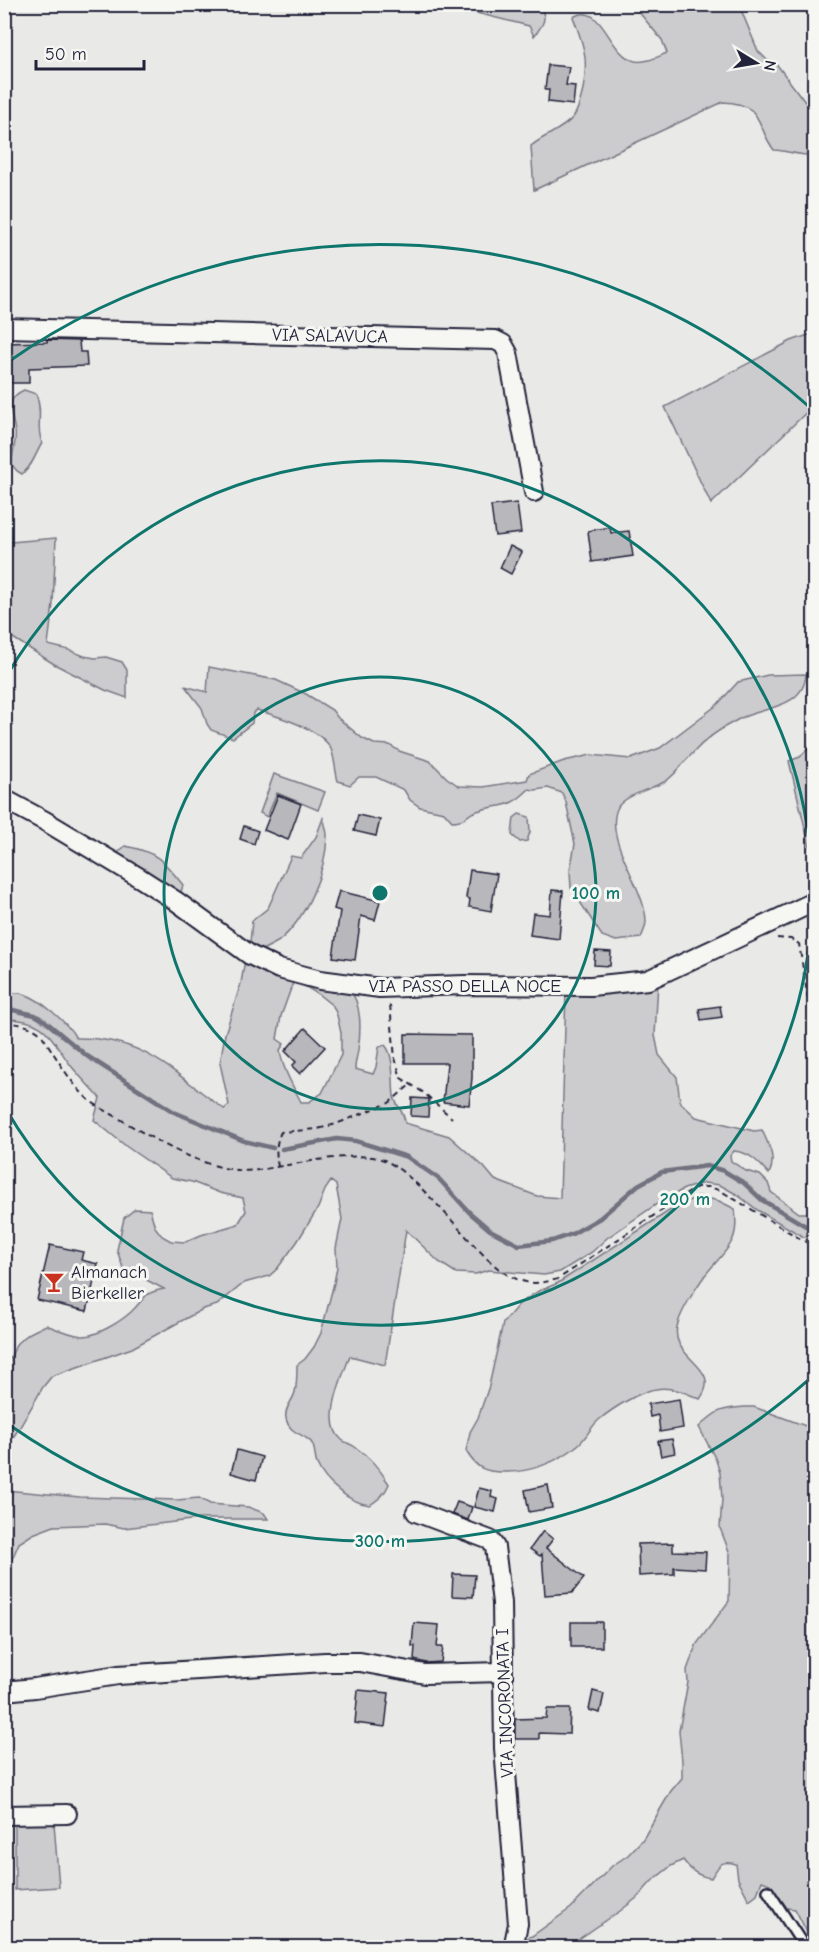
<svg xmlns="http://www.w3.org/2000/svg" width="819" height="1952" viewBox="0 0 819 1952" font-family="'Comic Neue',sans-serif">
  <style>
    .green { fill: #ccccce; stroke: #777784; stroke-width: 1.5; fill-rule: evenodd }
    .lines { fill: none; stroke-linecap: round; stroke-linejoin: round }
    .stream { stroke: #71717f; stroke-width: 4.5 }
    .building { fill: #b8b8bc; stroke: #22223b; stroke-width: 1.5 }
    .service-casing { stroke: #22223b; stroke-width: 14 }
    .minor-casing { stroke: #22223b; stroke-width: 22 }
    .path { stroke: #22223b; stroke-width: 2; stroke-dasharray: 6 4.5; stroke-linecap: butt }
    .service { stroke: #f6f6f2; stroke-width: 9 }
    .minor { stroke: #f6f6f2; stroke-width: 18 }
    .ring { fill: none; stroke: #0f766e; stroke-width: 3 }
    .labels { text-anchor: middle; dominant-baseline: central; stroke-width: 6; stroke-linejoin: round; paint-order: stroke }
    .street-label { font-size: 18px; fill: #22223b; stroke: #f6f6f2 }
    .poi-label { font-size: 18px; fill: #22223b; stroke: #f6f6f2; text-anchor: start }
    .centre { fill: #0f766e; stroke: #f6f6f2; stroke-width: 3 }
    .ring-label { font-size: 18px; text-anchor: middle; font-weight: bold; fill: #0f766e; stroke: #f6f6f2; stroke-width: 6; stroke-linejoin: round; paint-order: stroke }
  </style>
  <rect width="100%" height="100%" fill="#e9e9e7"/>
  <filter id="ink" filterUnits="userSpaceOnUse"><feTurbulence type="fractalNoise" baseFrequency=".0167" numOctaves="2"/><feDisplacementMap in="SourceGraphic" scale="12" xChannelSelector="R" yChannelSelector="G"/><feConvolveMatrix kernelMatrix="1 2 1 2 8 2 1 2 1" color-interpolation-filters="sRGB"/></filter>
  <g filter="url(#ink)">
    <g class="green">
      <path d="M444,5H539C548,18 544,24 534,36L529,26Z"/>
      <path d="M633,5H739L758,51L767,60L778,66L805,102L814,105V155C800,156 788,151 774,150C755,125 765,104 723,102L534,190L531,146C544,135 563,130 574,116C578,110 580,102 582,94C589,61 585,48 573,17C603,0 608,55 635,61C646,63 657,57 667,53L662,40Z"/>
      <polygon points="814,333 814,405 711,504 665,407 791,341"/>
      <path d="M24,390L36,394C44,415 35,425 42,443C36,453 32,467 22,474L17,471L12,465C11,454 17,443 15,431C12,414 3,399 24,390Z"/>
      <polygon points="56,538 53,604 48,645 69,650 84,656 95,658 106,657 122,662 127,670 127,698 105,690 54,664 5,633 5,554 11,542"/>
      <path d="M209,667L276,680L306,694L332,710L338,718L362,738L374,744L390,745L399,751L430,761L447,778L459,786L483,787L527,780L529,774L564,761L591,755L631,759L660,748L717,705L738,682L768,675L806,674C804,709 762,707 739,719C721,728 704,740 691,755C682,764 677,773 666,781C654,788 625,795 618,807C602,837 645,887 646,921C646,927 643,933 641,938L616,941L602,936L571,888L570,871L575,844L566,802L562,793L548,788L535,790L529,789C508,810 503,803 477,811C465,814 468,821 452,821L444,812L420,807L410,800L404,790L376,777H359L350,785L338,781C335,771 335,759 331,749C322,729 277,716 257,710L253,713L252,723L233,738L211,730L207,724L202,708L185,686L207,692Z"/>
      <polygon points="814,742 814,865 789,761 800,757"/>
      <polygon points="274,774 325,792 318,810 277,793 267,817 260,813"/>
      <polygon points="519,814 529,817 530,832 527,841 520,842 512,835 514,818"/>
      <path d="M323,818C325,824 327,830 327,836C326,871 306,919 279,941C274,944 268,947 262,950L250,943L252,921L268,908L291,856L301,858L316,837Z"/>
      <path d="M125,846C157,852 163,860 183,885L180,896L112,858Z"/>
      <path d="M245,960L349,989C362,1003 361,1031 358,1050C357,1057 355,1062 355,1069L373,1074L376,1067L379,1047L385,1045C395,1056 392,1082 394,1096C396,1107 405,1112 405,1123L449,1136L484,1167L495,1180L537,1196L560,1198L566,991L658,982L655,1035L659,1055L677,1077L680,1102L696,1117L754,1131L762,1130C768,1144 777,1158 769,1174C759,1163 750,1152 734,1151L730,1156L731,1161L746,1171L760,1175L768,1183L771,1192L799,1213H808L814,1216V1243L759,1211L736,1194L720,1185L704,1183L684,1189L657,1204L607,1238L592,1252L560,1272L544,1275L488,1270L476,1274L456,1273L439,1262L406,1230L385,1365L350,1356C342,1377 321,1423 342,1440C346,1443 351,1444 355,1447C370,1457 380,1469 389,1484C385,1494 379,1499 370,1505C350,1503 325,1483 317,1464C314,1457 316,1448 311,1442C303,1433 289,1434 286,1418C284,1408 293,1401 295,1392C297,1384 297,1374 297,1365L305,1359L314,1347L321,1333L334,1283L337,1267L336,1248L342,1219L336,1185L331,1181L325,1190L318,1208L297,1242L277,1269L269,1276L244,1283L217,1305L203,1309L132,1348L52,1376L43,1387L20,1427L5,1449V1369L17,1343L30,1333L46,1325C58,1330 70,1334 82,1336C96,1337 121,1321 131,1312C146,1298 142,1293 164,1289L123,1268L117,1250L124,1218L135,1209L150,1210L155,1227L162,1236L171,1241L185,1242L201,1235L238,1224L246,1211L243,1198L220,1193L192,1182L172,1178L127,1147L94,1120L100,1098C91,1088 81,1078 72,1067C49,1037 48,1019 5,1019V993C11,993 18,992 24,994C40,999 68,1023 76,1038C145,1037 172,1072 224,1109L229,1105L220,1063L225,1034L241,983ZM294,980L318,994L333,1006L337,1015L341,1033V1055L322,1093L309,1102H301C293,1086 282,1068 280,1050L284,1044L277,1039L281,1016Z"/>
      <path d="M698,1196L719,1201L735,1209C736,1220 737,1231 732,1241C725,1255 712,1265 703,1278C695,1289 682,1310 678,1323C666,1359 725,1365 700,1399C686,1393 671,1386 656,1389C640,1391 612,1409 600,1419C591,1426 587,1437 579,1444C559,1462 529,1473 503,1472C484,1472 476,1468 466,1451L470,1432L478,1418L489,1386L503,1323L519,1304L537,1292L558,1283L669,1211Z"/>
      <path d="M745,1407H754L814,1429V1946L795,1909L787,1908L770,1884L762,1881L757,1894L749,1900L738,1879L736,1864C720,1860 720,1864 711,1878C698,1876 691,1871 683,1860L671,1866L651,1882L638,1897L620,1911L567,1947L517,1948L520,1941L532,1936L571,1908L612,1866L628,1855L643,1839L671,1791L682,1778V1761L679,1731L688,1682L687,1670L696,1645L729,1601L730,1554L720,1528L722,1499L720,1473L716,1460L699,1427C717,1410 720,1409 745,1407Z"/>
      <polygon points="5,1490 80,1497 177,1500 199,1498 210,1504 248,1507 264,1513 268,1519 199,1519 124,1528 105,1524 54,1526 33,1534 19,1543 9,1566 5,1564"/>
      <polygon points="54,1823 59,1887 15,1890 15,1824"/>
    </g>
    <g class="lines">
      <g class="stream">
        <polyline points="4,1008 35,1015 45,1021 87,1056 174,1112 244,1141 273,1148"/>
        <polyline points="282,1149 337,1139 356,1141 407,1157 439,1179 469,1212 490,1230 519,1245 552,1241 572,1234 600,1218 638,1185 662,1172 707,1166 724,1171 744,1183 762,1200 814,1231"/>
      </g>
    </g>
    <g class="building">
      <polygon points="548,65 569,67 566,85 575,86 573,105 548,102 549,90 545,90"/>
      <polygon points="47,340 79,341 80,352 86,352 87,366 29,368 29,383 4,383 4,343 47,342"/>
      <polygon points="517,503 521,533 495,536 491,506"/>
      <polygon points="610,527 611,533 629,531 633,556 592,562 588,531"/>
      <polygon points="510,546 522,552 511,574 500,568"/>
      <polygon points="278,795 301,804 288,840 264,830"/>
      <polygon points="358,815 380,820 376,836 354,831"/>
      <polygon points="244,826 258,831 254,844 240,839"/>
      <polygon points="470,870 497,874 491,911 469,907 470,899 466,898"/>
      <polygon points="552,890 563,891 559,939 530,935 533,913 550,915"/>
      <polygon points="339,891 380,901 375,920 361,916 355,960 333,957 340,911 334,909"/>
      <polygon points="595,951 611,952 610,966 594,965"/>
      <polygon points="720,1006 722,1017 701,1020 699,1009"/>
      <polygon points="305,1028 325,1047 300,1074 292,1066 296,1062 285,1051"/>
      <polygon points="405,1034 472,1035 472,1078 469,1105 443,1102 447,1063 405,1063"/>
      <polygon points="412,1098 429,1099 428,1117 411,1116"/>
      <polygon points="50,1245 83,1252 81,1260 98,1264 87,1311 37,1300"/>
      <polygon points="679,1399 683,1428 660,1432 658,1415 650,1417 648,1404"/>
      <polygon points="672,1439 675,1453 661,1456 658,1441"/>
      <polygon points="237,1450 262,1457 256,1480 231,1473"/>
      <polygon points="548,1485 552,1508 529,1512 525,1490"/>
      <polygon points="479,1488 492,1491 491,1497 498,1499 495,1512 474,1507"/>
      <polygon points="457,1502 472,1507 468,1520 452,1514"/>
      <polygon points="543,1531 553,1539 546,1548 584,1578 572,1593 545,1595 542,1554 540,1556 530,1549"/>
      <polygon points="673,1543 673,1551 706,1552 705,1569 674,1567 674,1574 639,1576 638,1544"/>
      <polygon points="453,1574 475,1575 473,1597 452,1596"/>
      <rect x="571" y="1622" width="31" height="25"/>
      <polygon points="414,1623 439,1625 437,1647 443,1647 441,1662 426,1663 414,1660 415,1646 412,1646"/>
      <polygon points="358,1690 389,1693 385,1727 355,1723"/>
      <polygon points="593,1691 604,1694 600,1713 589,1710"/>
      <polygon points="547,1709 570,1709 569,1734 539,1733 539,1739 515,1739 515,1719 546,1718"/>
    </g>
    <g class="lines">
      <defs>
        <polyline id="service" points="768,1891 805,1948"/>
        <g id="minor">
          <polyline points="4,328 495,340 503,344 508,353 534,492"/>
          <polyline points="4,799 45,821 140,878 176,901 250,955 279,969 320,980 380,988 464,985 591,986 648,980 814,902"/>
          <polyline points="416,1512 490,1540 495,1547 502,1603 504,1748 518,1924 513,1948"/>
          <polyline points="4,1691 35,1688 118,1675 325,1662 360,1662 425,1674 502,1672"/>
          <polyline points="4,1815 67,1814"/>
        </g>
      </defs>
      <use href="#service" class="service-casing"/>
      <use href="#minor" class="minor-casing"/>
      <g class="path">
        <polyline points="777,938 791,939 799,944 814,1036"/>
        <polyline points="390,1005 395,1058 401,1078 424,1093 452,1118"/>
        <path d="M4,1023C19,1023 30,1025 41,1034C56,1056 69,1082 89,1100C98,1107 110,1113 120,1119C156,1141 214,1176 258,1170C288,1166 357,1149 384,1160C413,1173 452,1222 476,1247C489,1261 503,1275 522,1281C534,1285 546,1282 558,1279L697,1187H710L721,1191L814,1247"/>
        <path d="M278,1167C276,1154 275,1144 281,1132L318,1129L336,1124L389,1103L411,1084"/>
      </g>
      <use href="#service" class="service"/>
      <use href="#minor" class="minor"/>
    </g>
  </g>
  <g class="ring">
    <circle cx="380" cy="893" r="216"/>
    <path d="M6 677A432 432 0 1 1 6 1109"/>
    <path d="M814 1375A648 648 0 0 1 8 1424M8 362A648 648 0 0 1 814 411"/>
  </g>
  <defs>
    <symbol id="bar-bare" viewBox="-9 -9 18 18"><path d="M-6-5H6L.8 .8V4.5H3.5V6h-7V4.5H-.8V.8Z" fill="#c8321e" stroke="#f6f6f2" stroke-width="2.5" paint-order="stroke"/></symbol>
  </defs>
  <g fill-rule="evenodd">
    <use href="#bar-bare" x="39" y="1267" width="30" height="30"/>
  </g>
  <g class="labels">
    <g class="street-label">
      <text transform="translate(330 336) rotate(1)">VIA SALAVUCA</text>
      <text x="465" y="986">VIA PASSO DELLA NOCE</text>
      <text transform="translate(505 1703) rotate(-92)">VIA INCORONATA I</text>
    </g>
    <g class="poi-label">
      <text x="71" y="1272">Almanach<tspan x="71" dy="21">Bierkeller</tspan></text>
    </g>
  </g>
  <circle cx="380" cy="893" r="9" class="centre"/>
  <g class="ring-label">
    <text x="596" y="899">100 m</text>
    <text x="685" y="1205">200 m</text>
    <text x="380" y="1547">300 m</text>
  </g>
  <rect width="819" height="1952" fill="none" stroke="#f6f6f2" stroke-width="24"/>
  <rect x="12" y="12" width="795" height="1928" fill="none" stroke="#22223b" stroke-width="2" filter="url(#ink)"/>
  <g transform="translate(756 63) rotate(101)" stroke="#f6f6f2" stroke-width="4.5" paint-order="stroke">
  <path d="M0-4.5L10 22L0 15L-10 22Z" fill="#22223b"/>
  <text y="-9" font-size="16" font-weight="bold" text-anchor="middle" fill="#22223b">N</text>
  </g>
  <path d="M36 60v9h108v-9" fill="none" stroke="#22223b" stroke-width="3"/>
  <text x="45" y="60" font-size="18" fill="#22223b" stroke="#f6f6f2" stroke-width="4.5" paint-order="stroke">50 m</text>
</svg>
